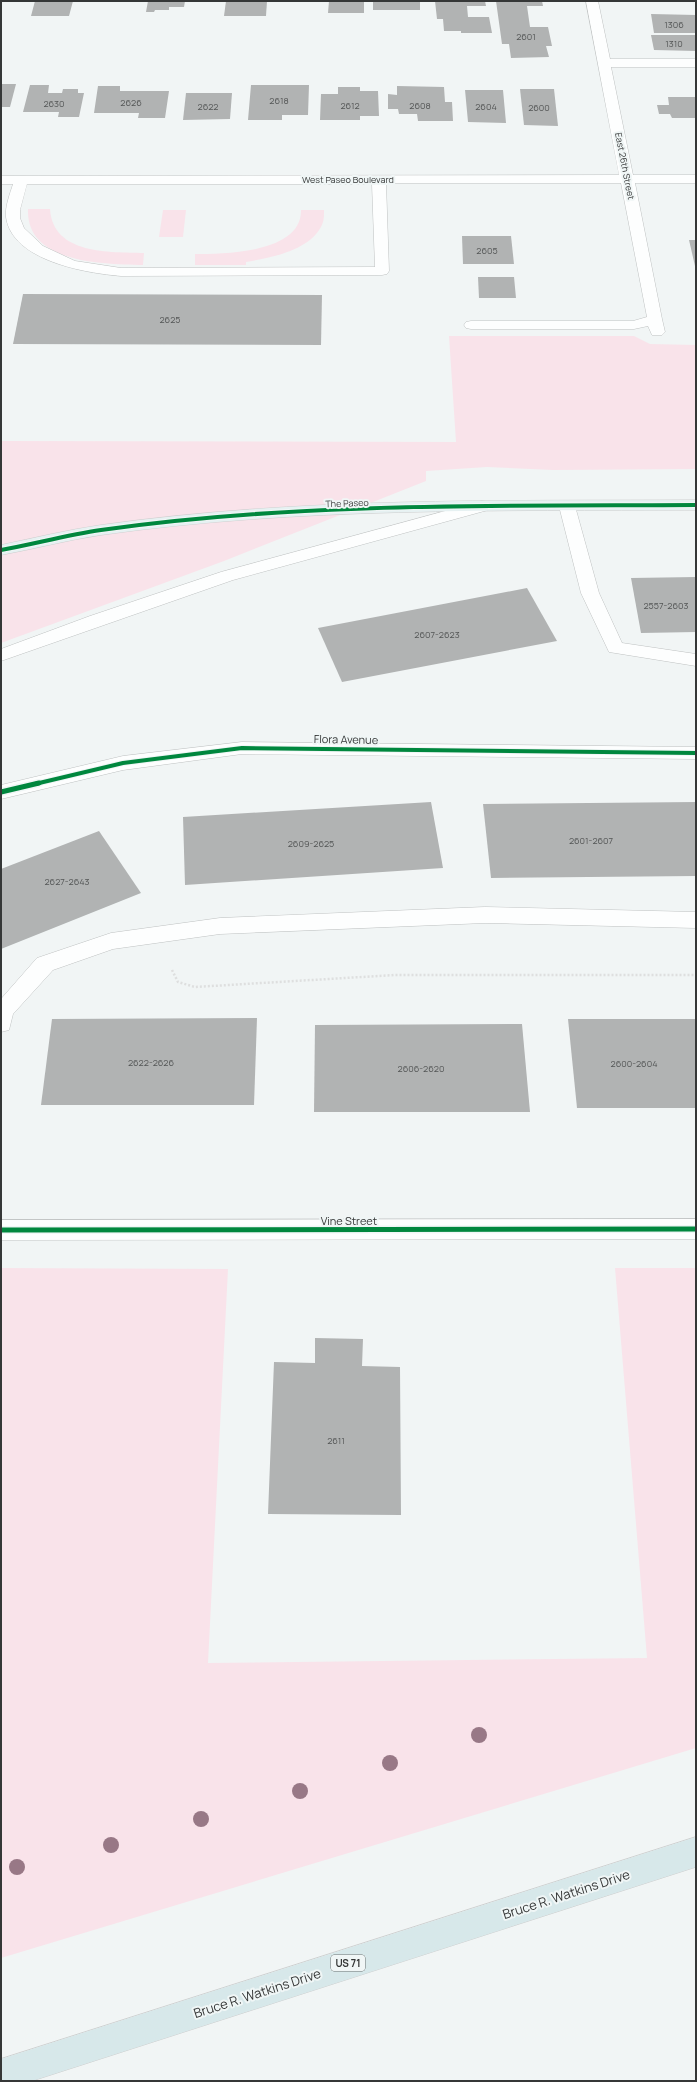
<svg xmlns="http://www.w3.org/2000/svg" width="697" height="2082" viewBox="0 0 697 2082" font-family="Manrope,sans-serif">
  <style>
    .green { fill: #f9e3ea }
    .building { fill: #b1b3b3 }
    .lines { fill: none; stroke-linecap: round; stroke-linejoin: round }
    .minor-casing { stroke: #bfc2c2; stroke-width: 1 }
    .major-casing { stroke: #cecfcf; stroke-width: 1 }
    .highway-casing { stroke: #cecfcf; stroke-width: 1 }
    .path { stroke: #dedfdf; stroke-width: 2.5; stroke-dasharray: 2 2; stroke-linecap: butt }
    .minor { fill: #fdfefe; fill-rule: evenodd }
    .major { fill: #e6f1f2; fill-rule: evenodd }
    .highway { fill: #d7e8ea; fill-rule: evenodd }
    .cycleway-far1-casing { stroke: #f0f6f6; stroke-width: 6 }
    .cycleway-casing { stroke: #f0f6f6; stroke-width: 8 }
    .cycleway-far1 { stroke: #00873e; stroke-width: 4 }
    .cycleway { stroke: #00873e; stroke-width: 5 }
    .tree { fill: #987886 }
    .labels { text-anchor: middle; dominant-baseline: central; stroke-width: 4; stroke-linejoin: round; paint-order: stroke }
    .number-label { font-size: 9px; fill: #545656 }
    .far-street-label { font-size: 9px; fill: #353737; stroke: #f0f6f6 }
    .shield { fill: #f0f6f6; stroke: #6d7070; stroke-width: 1 }
    .shield-label { font-size: 10px; font-weight: bold; fill: #353737 }
    .street-label { font-size: 11px; fill: #353737; stroke: #f0f6f6 }
    .near-street-label { font-size: 13px; fill: #353737; stroke: #f0f6f6 }
  </style>
  <rect width="100%" height="100%" fill="#f1f5f5"/>
  <g class="green">
    <path d="M28,209H50C53,255 110,252 144,253L143,265C104,264 26,264 28,209Z"/>
    <polygon points="163,210 186,210 183,237 159,237"/>
    <path d="M301,210H324C324,214 324,219 323,222C314,250 270,258 246,262V265H195V254C225,254 302,253 301,210Z"/>
    <polygon points="449,336 634,336 650,344 696,345 696,469 553,470 487,467 426,471 426,481 224,561 1,643 1,441 456,442"/>
    <polygon points="1,1268 228,1269 208,1663 647,1658 615,1268 696,1268 696,1748 1,1958"/>
  </g>
  <g class="building">
    <polygon points="35,1 73,1 69,16 31,16"/>
    <polygon points="148,1 185,1 184,7 169,7 169,10 155,10 154,12 146,12"/>
    <polygon points="226,1 267,1 266,16 224,16"/>
    <polygon points="329,1 364,1 364,13 328,13"/>
    <rect x="373" y="1" width="47" height="9"/>
    <polygon points="435,1 485,1 486,6 467,6 468,17 489,17 492,33 461,33 461,31 444,31 443,19 437,19"/>
    <polygon points="496,1 542,1 543,6 527,6 530,27 548,27 552,46 546,46 549,57 511,58 509,44 502,44"/>
    <polygon points="651,14 696,15 696,33 654,33"/>
    <polygon points="651,35 696,35 696,51 654,50"/>
    <polygon points="1,84 16,84 10,107 1,107"/>
    <polygon points="30,85 49,85 48,93 62,93 63,89 78,89 78,93 84,93 79,117 58,117 59,112 23,112"/>
    <polygon points="251,85 309,85 308,115 282,115 282,120 248,120"/>
    <polygon points="98,86 120,86 120,91 169,91 165,118 138,118 139,113 94,113"/>
    <polygon points="397,86 444,87 445,102 452,102 453,121 418,121 417,114 399,114 398,109 388,109 388,94 397,95"/>
    <polygon points="338,87 360,87 360,91 378,91 379,116 360,116 360,120 320,120 321,94 338,94"/>
    <polygon points="520,89 554,89 558,126 524,125"/>
    <polygon points="465,90 503,90 506,123 468,122"/>
    <polygon points="186,93 232,93 230,119 183,120"/>
    <polygon points="668,97 696,97 696,118 672,118 670,114 659,114 657,105 669,105"/>
    <polygon points="462,236 511,236 514,264 463,264"/>
    <polygon points="689,240 696,240 696,266 695,266"/>
    <polygon points="478,277 514,277 516,298 479,298"/>
    <polygon points="23,294 322,295 321,345 13,344"/>
    <polygon points="696,577 696,632 641,633 631,578"/>
    <polygon points="527,588 557,641 342,682 318,628"/>
    <polygon points="431,802 443,868 185,885 183,817"/>
    <polygon points="696,802 696,876 491,878 483,804"/>
    <polygon points="99,831 141,893 1,949 1,869"/>
    <polygon points="257,1018 254,1105 41,1105 52,1019"/>
    <polygon points="568,1019 696,1019 696,1108 577,1108"/>
    <polygon points="522,1024 530,1112 314,1112 315,1025"/>
    <polygon points="315,1338 363,1339 362,1366 400,1367 401,1515 268,1514 274,1362 315,1363"/>
  </g>
  <g class="lines">
    <defs>
      <g id="minor">
        <path d="M586,1H598L610,59H696V67H611L633,175H696V183H635L662,319L665,332L662,335H652L648,326L634,329H471L466,328L464,325L466,322L471,321H633L647,317L621,183H386L389,271L387,274L382,275L121,276C86,273 12,261 6,217C5,206 10,194 13,184H1V176L619,175ZM27,184H372L375,267L121,268L75,261L43,246L24,228L20,218V210Z"/>
        <polygon points="482,501 488,502 490,506 488,510 233,580 1,661 1,649 90,616 221,572"/>
        <polygon points="567,501 573,502 575,506 599,593 622,643 696,654 696,666 609,652 581,593 559,506 561,502"/>
        <polygon points="242,742 696,747 696,759 242,754 123,770 1,799 1,785 123,756"/>
        <polygon points="485,907 696,912 696,928 485,923 220,934 113,949 53,970 13,1014 9,1030 1,1032 1,999 37,958 111,933 220,918"/>
        <polygon points="696,1219 696,1239 1,1240 1,1220"/>
      </g>
      <path id="major" d="M696,500V510C498,511 298,507 101,535C67,540 34,549 1,555V545C34,538 67,530 101,525C298,497 498,501 696,500Z"/>
      <polygon id="highway" points="696,1837 696,1867 32,2081 1,2081 1,2059"/>
    </defs>
    <use href="#minor" class="minor-casing"/>
    <use href="#major" class="major-casing"/>
    <use href="#highway" class="highway-casing"/>
    <polyline class="path" points="172,970 178,982 195,987 395,975 696,975"/>
    <use href="#minor" class="minor"/>
    <use href="#major" class="major"/>
    <use href="#highway" class="highway"/>
    <defs>
      <g id="cycleway-far1">
        <path d="M1,550C34,544 67,535 101,530C298,502 498,506 696,505"/>
        <polyline points="35,784 123,763 242,748 696,753"/>
      </g>
      <g id="cycleway">
        <polyline points="1,792 39,783"/>
        <polyline points="1,1230 696,1229"/>
      </g>
    </defs>
    <use href="#cycleway-far1" class="cycleway-far1-casing"/>
    <use href="#cycleway" class="cycleway-casing"/>
    <use href="#cycleway-far1" class="cycleway-far1"/>
    <use href="#cycleway" class="cycleway"/>
  </g>
  <g class="tree">
    <circle cx="479" cy="1735" r="8"/>
    <circle cx="390" cy="1763" r="8"/>
    <circle cx="300" cy="1791" r="8"/>
    <circle cx="201" cy="1819" r="8"/>
    <circle cx="111" cy="1845" r="8"/>
    <circle cx="17" cy="1867" r="8"/>
  </g>
  <g class="labels">
    <g class="number-label">
      <text x="674" y="24">1306</text>
      <text x="526" y="36">2601</text>
      <text x="674" y="43">1310</text>
      <text x="279" y="100">2618</text>
      <text x="131" y="102">2626</text>
      <text x="54" y="103">2630</text>
      <text x="350" y="105">2612</text>
      <text x="420" y="105">2608</text>
      <text x="208" y="106">2622</text>
      <text x="486" y="106">2604</text>
      <text x="539" y="107">2600</text>
      <text x="487" y="250">2605</text>
      <text x="170" y="319">2625</text>
      <text x="666" y="605">2557-2603</text>
      <text x="437" y="634">2607-2623</text>
      <text x="591" y="840">2601-2607</text>
      <text x="311" y="843">2609-2625</text>
      <text x="67" y="881">2627-2643</text>
      <text x="151" y="1062">2622-2626</text>
      <text x="634" y="1063">2600-2604</text>
      <text x="421" y="1068">2606-2620</text>
      <text x="336" y="1440">2611</text>
    </g>
    <g class="far-street-label">
      <text transform="translate(625 166) rotate(79)">East 26th Street</text>
      <text x="348" y="179">West Paseo Boulevard</text>
      <text transform="translate(347 503) rotate(-2)">The Paseo</text>
    </g>
    <rect class="shield" x="331" y="1955" width="34" height="16" rx="3"/>
    <g class="shield-label">
      <text x="348" y="1963">US 71</text>
    </g>
    <g class="street-label">
      <text transform="translate(346 739) rotate(1)">Flora Avenue</text>
      <text x="349" y="1220">Vine Street</text>
    </g>
    <g class="near-street-label">
      <text transform="translate(566 1894) rotate(-18)">Bruce R. Watkins Drive</text>
      <text transform="translate(257 1993) rotate(-18)">Bruce R. Watkins Drive</text>
    </g>
  </g>
  <rect width="697" height="2082" fill="none" stroke="#353737" stroke-width="4"/>
</svg>
